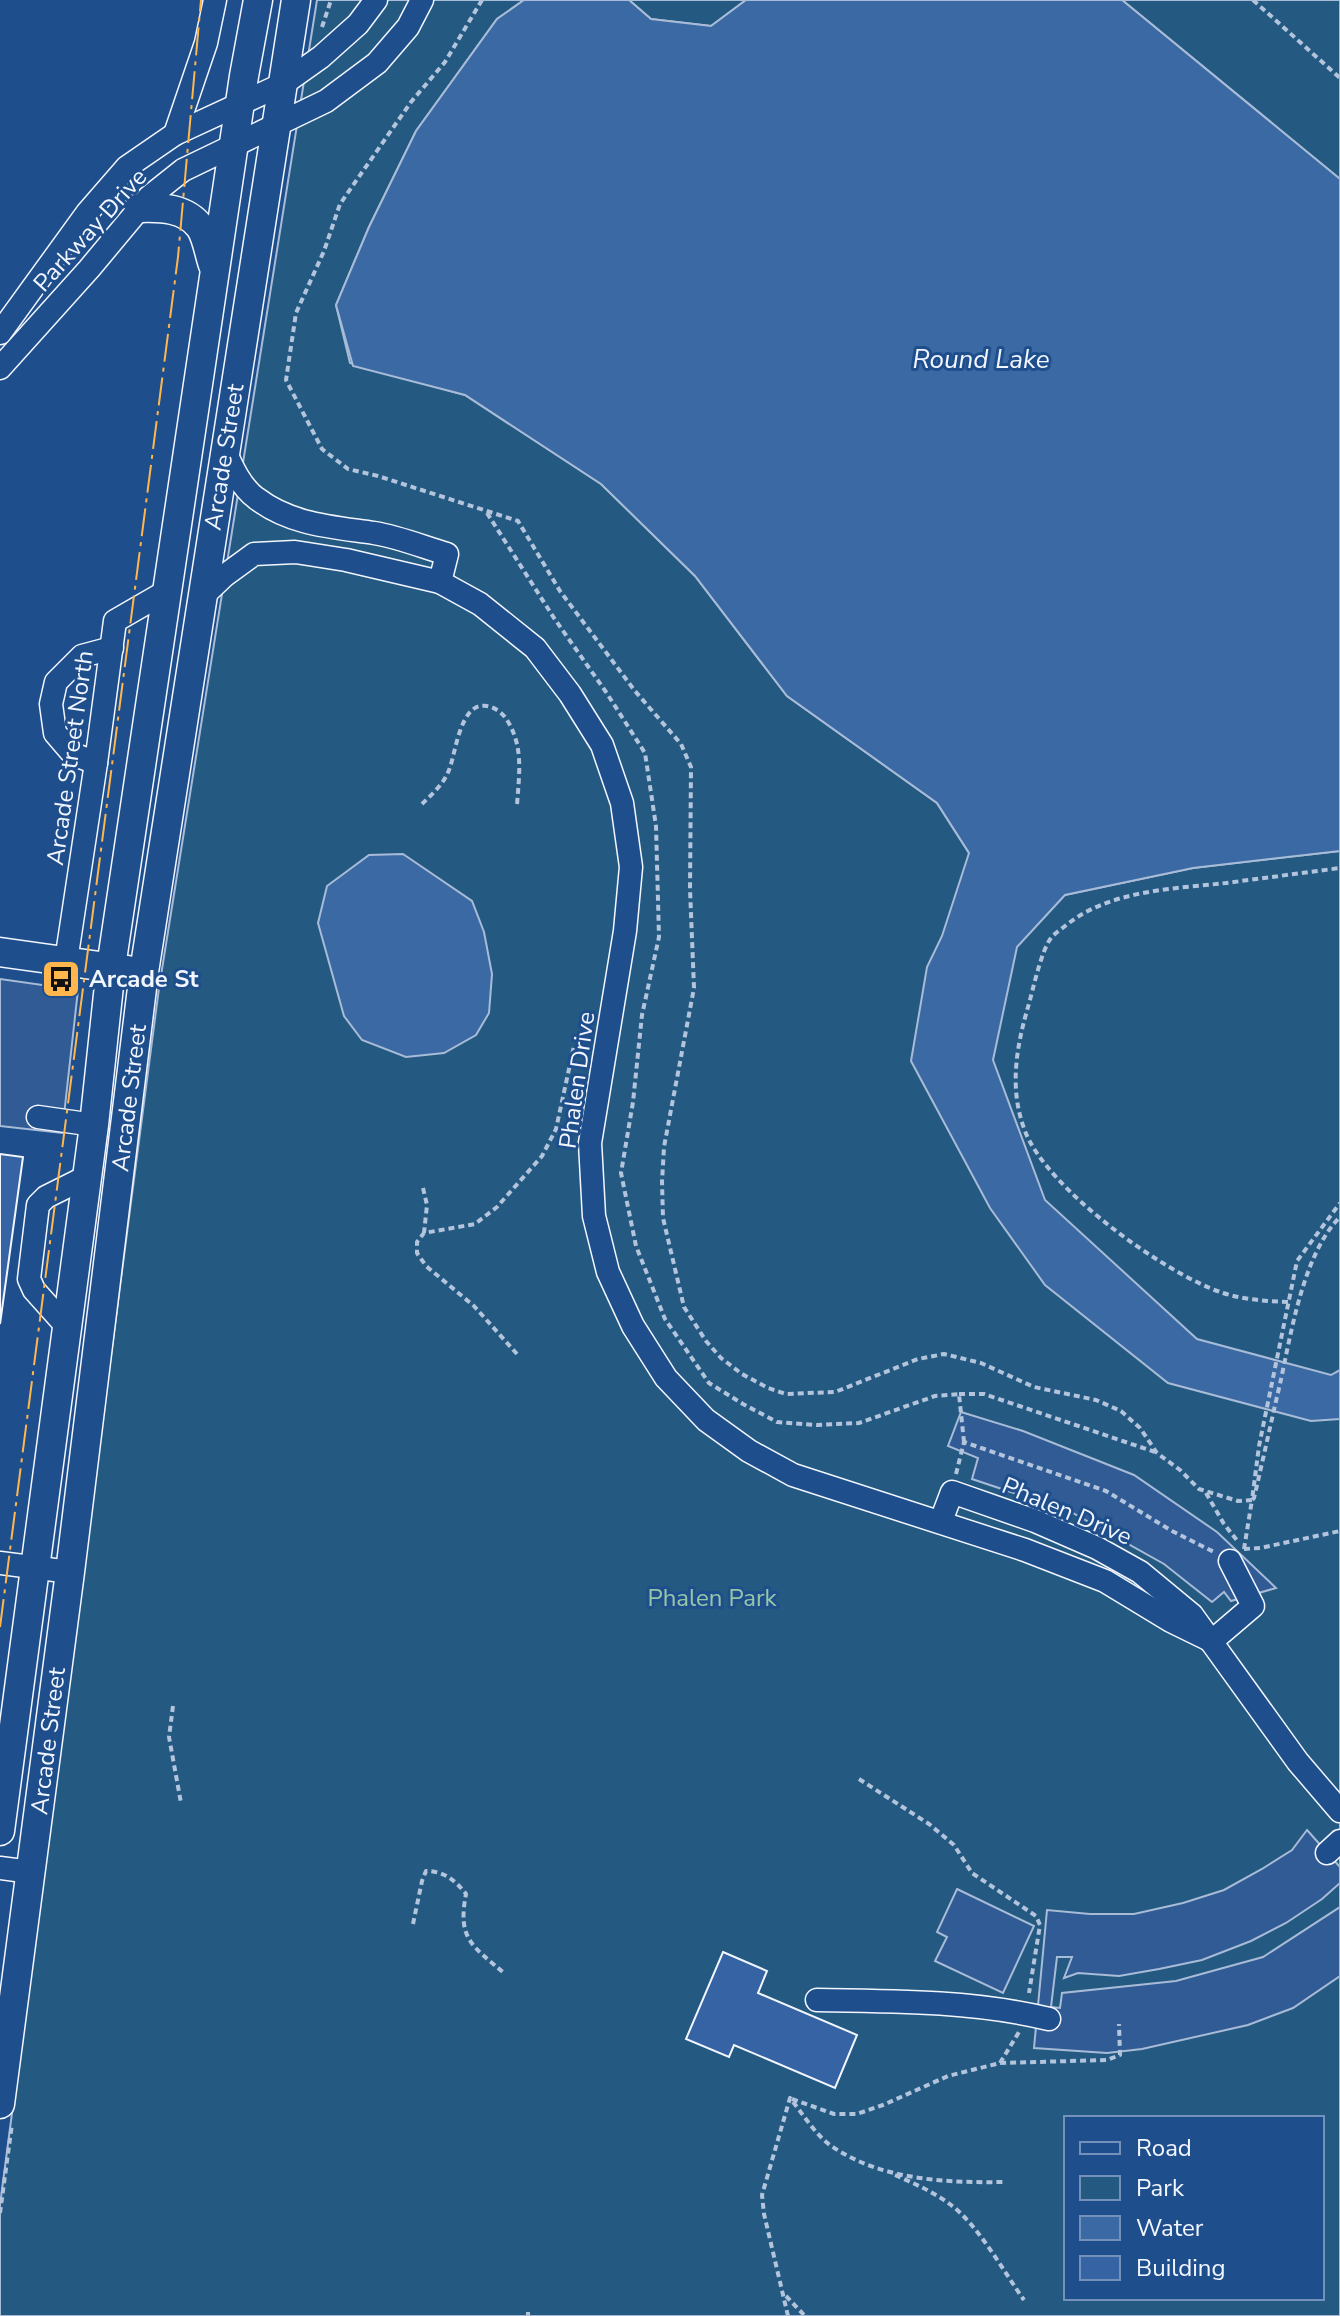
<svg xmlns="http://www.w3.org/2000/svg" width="1340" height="2316" viewBox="0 0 1340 2316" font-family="'Nunito Sans',sans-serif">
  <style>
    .green { fill: #245a82; stroke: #a8bbd7; stroke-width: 2; fill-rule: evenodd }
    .parking { fill: #305b95; stroke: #a8bbd7; stroke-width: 2 }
    .water { fill: #3b69a3; stroke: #a8bbd7; stroke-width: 2 }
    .building { fill: #3563a3; stroke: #f2f6ff; stroke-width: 2 }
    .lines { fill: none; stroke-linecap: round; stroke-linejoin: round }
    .minor-casing { stroke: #f2f6ff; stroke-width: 25 }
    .major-casing { stroke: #f2f6ff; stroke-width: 31 }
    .path { stroke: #b3c4dc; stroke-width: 4; stroke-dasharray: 6 4; stroke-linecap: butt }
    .minor { stroke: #1f4e8c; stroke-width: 22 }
    .major { stroke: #1f4e8c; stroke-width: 28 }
    .power { stroke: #ffb74d; stroke-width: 2; stroke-dasharray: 28 6 4 6; stroke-linecap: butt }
    .labels { text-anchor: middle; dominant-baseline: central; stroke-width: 6; stroke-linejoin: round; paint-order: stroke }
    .street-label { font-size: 24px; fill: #f2f6ff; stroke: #1f4e8c }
    .poi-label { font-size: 24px; font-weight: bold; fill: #f2f6ff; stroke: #1f4e8c; text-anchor: start }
    .park-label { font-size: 24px; fill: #97c8a6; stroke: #1f4e8c }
    .water-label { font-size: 26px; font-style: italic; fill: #f2f6ff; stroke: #1f4e8c }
  </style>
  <rect width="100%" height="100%" fill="#1f4e8c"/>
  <g class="green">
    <path d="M317,0H524L497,19L416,131L369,227L336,305L350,363L465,395L601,484L695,576L787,696L937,803L969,853L1065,895L1193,868L1340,851V2316H0V2205L159,988ZM1066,2118H1322V2298H1066Z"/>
    <polygon points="629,0 746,0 711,26 651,19"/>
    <polygon points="1122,0 1340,0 1340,179"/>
  </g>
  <g class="parking">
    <polygon points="0,979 78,990 62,1133 0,1126"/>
    <polygon points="961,1412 1023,1431 1134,1475 1217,1532 1276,1588 1231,1601 1224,1592 1212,1602 1164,1564 1071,1512 972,1479 978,1458 948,1446"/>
    <polygon points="1307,1830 1340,1867 1340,1883 1322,1899 1286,1923 1251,1941 1202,1960 1159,1969 1119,1976 1078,1973 1064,1978 1072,1957 1057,1957 1051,2007 1060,2008 1062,1993 1176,1981 1263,1957 1340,1907 1340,1976 1293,2008 1248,2025 1142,2049 1107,2053 1034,2048 1047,1910 1090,1914 1134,1914 1183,1903 1224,1890 1262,1869 1292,1850"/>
    <polygon points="957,1889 1034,1926 1003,1993 935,1961 947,1937 937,1932"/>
  </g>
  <g class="water">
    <polygon points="524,0 629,0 651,19 711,26 746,0 1122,0 1340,179 1340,851 1193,868 1065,895 1017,947 993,1060 1045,1200 1197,1339 1331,1375 1340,1370 1340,1419 1311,1421 1168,1383 1045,1285 990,1208 911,1061 927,967 942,936 969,853 937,803 787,696 695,576 601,484 465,395 353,366 336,305 369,227 416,131 497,19"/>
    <polygon points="403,854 472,901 484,932 492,974 489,1013 476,1035 444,1053 406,1057 362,1040 344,1016 318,923 327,886 369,855"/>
  </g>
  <g class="building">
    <polygon points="0,1154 23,1157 0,1324"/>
    <polygon points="723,1952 767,1971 758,1993 857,2035 835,2088 734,2045 729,2057 686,2039"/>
  </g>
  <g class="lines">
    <defs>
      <g id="minor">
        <polyline points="175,134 206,43 215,0"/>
        <polyline points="0,333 87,213 127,167 175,134 283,84 321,57 358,24 376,0"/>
        <polyline points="0,368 89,269 149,197 183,170 326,101 377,63 408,27 422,0"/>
        <path d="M225,451C232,467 241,487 256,498C291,525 333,527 374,533C399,537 423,547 447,554L440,582"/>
        <polyline points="203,596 224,576 254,554 295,552 308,554 346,560 440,582 480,604 535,648 570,694 602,745 622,803 631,867 625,931 590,1143 594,1216 608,1272 633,1326 666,1378 706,1420 749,1451 793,1475 1025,1550 1105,1581 1171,1621 1212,1641"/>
        <polyline points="96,763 73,754 55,733 51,704 56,682 82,656 112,648"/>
        <polyline points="66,961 96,763 115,621 167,591"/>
        <polyline points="38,1117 94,1125"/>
        <polyline points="68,1328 34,1290 29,1279 38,1205 46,1197 88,1176"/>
        <polyline points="941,1521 952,1492 1035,1521 1097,1548 1140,1572 1192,1615 1298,1762 1340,1811"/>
        <polyline points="0,1563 70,1572"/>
        <polyline points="1212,1641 1253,1606 1230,1561"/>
        <polyline points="1327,1853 1340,1841"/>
        <polyline points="0,1868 31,1872"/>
        <path d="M817,2000C893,2001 975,2001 1049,2019"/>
      </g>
      <g id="major">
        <path d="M139,208C161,207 186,208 200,227C207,237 209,254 213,265"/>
        <polyline points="0,952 128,970"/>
        <polyline points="0,1831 94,1125 111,967 244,76 258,0"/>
        <polyline points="0,2104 70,1572 144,972 296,0"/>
      </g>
    </defs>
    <use href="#minor" class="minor-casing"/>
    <use href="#major" class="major-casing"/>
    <g class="path">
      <polyline points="482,0 445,62 411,102 340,204 324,251 296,313 286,380 322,449 348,469 378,476 518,521 560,591 635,691 681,744 691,767 690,889 694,988 664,1147 662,1182 663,1218 684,1307 706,1341 721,1358 742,1374 768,1388 786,1394 835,1392 918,1359 944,1354 981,1363 1034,1387 1096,1400 1121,1411 1140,1428 1157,1453 1180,1470 1199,1489 1238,1501 1252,1500 1259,1446 1297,1261 1340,1203"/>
      <polyline points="1253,0 1340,78"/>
      <polyline points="322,27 331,0"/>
      <polyline points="487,513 554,618 606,692 645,753 656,826 659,937 642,1015 633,1102 621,1173 636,1246 665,1319 709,1383 743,1404 777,1422 817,1425 859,1423 935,1396 959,1394 964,1442"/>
      <path d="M422,804C432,794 444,784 449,770C456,753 460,701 487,706C494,707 503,713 507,720C524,747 519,775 517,805"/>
      <polyline points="423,1188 427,1205 424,1233"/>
      <path d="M1288,1302C1266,1301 1245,1300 1223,1293C1165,1274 1047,1189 1025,1131C1009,1090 1016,1048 1028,1007C1033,990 1041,951 1051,938C1054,934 1060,930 1065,926C1109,890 1172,889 1226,883C1264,878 1302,873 1340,868"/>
      <polyline points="517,1354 474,1306 426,1266 417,1253 417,1242 424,1233 475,1224 497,1207 542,1156 556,1129 574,1046"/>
      <polyline points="959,1394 984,1394 1155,1452"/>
      <polyline points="956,1474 964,1442 1106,1491 1172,1531 1214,1552"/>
      <polyline points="1206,1493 1224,1524 1239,1543"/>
      <path d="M1244,1549L1252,1500L1254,1498C1263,1460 1271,1422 1280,1384C1291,1334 1303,1254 1340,1217"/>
      <polyline points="1244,1549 1260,1548 1340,1531"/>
      <polyline points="173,1706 169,1737 181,1803"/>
      <polyline points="859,1779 929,1824 954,1845 972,1873 1036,1916 1040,1925 1029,1993"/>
      <path d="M413,1924L422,1881L426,1871C444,1871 455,1880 466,1894C457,1940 473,1946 505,1974"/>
      <polyline points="1000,2063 1019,2032"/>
      <polyline points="792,2099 834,2114 857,2114 883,2105 948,2076 1000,2063 1107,2060 1120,2055 1119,2024"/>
      <path d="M895,2175C915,2184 934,2192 951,2205C978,2225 1004,2272 1024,2300"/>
      <polyline points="0,2213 12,2124"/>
      <polyline points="786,2296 805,2316"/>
      <polyline points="528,2316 528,2312"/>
      <path d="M788,2316L764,2214L762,2195L790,2098C802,2113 815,2134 830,2145C880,2180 945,2183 1004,2182"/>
    </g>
    <use href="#minor" class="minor"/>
    <use href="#major" class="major"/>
    <polyline class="power" points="0,1627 178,257 201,0"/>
  </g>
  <defs>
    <symbol id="bus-square" viewBox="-11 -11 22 22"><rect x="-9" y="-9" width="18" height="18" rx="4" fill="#ffb74d" stroke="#1f4e8c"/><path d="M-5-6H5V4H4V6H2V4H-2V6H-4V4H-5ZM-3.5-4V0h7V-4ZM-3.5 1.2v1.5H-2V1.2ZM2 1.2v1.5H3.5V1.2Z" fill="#111"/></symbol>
  </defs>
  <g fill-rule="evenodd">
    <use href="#bus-square" x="39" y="957" width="44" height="44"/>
  </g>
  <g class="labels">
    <g class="street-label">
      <text transform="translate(90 230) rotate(-48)">Parkway Drive</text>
      <text transform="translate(224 457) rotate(-81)">Arcade Street</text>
      <text transform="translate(70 758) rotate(-82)">Arcade Street North</text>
      <text transform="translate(577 1080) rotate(-82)">Phalen Drive</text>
      <text transform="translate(129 1098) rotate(-83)">Arcade Street</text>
      <text transform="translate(1067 1511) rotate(23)">Phalen Drive</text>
      <text transform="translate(48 1741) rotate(-83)">Arcade Street</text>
    </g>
    <g class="poi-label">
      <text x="89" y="979">Arcade St</text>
    </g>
    <g class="park-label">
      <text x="712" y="1598">Phalen Park</text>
    </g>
    <g class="water-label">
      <text x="981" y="359">Round Lake</text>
    </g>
  </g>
  <rect x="1064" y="2116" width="260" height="184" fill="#1f4e8c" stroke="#7391ba" stroke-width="2"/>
  <rect x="1080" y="2142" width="40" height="12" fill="#1f4e8c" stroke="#7391ba" stroke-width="2"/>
  <text x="1136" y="2156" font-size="24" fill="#f2f6ff">Road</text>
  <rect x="1080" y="2176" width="40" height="24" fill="#245a82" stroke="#7391ba" stroke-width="2"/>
  <text x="1136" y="2196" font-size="24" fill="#f2f6ff">Park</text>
  <rect x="1080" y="2216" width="40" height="24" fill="#3b69a3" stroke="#7391ba" stroke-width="2"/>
  <text x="1136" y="2236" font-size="24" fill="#f2f6ff">Water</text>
  <rect x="1080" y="2256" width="40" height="24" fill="#3563a3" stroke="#7391ba" stroke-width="2"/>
  <text x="1136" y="2276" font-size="24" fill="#f2f6ff">Building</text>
</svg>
